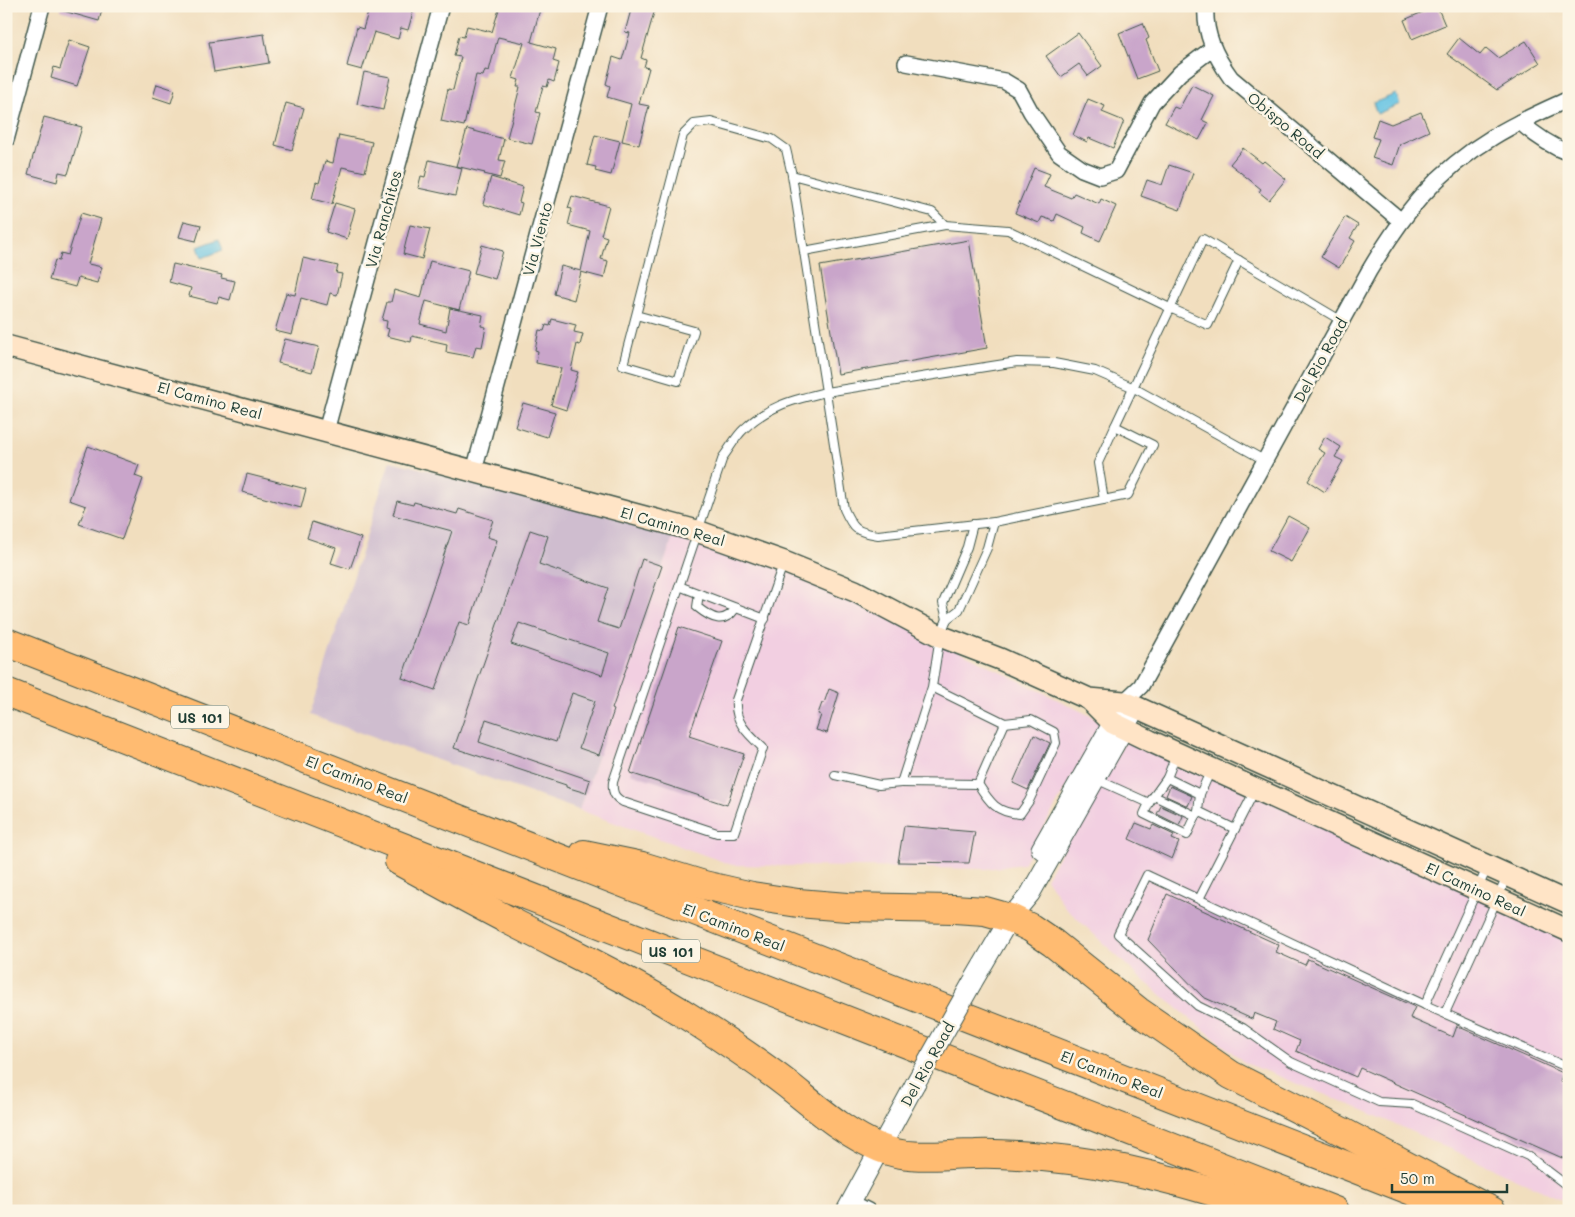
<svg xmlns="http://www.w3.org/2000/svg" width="1575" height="1217" viewBox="0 0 1575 1217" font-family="Mali,sans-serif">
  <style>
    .built { fill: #f2cfe1 }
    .industrial { fill: #cfbdcf }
    .water { fill: #65c3e3; stroke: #42808c }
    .building { fill: #c9a5ca; fill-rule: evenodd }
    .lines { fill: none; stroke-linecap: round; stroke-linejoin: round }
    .service-casing { stroke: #3e5549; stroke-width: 10 }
    .minor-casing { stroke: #3e5549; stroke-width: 18 }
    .tertiary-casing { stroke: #3e5549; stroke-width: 21 }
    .secondary-casing { stroke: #3e5549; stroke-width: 24 }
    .motorway-casing { stroke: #3e5549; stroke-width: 30 }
    .service { stroke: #fff; stroke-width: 8 }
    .minor { stroke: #fff; stroke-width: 15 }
    .tertiary { stroke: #fff; stroke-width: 19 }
    .secondary { stroke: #ffe4c6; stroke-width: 21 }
    .motorway { stroke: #ffbb71; stroke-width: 28 }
    .tertiary-bridge-casing { stroke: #3e5549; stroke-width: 21; stroke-linecap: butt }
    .tertiary-bridge { stroke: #fff; stroke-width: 19 }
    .labels { text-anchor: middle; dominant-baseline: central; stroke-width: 5; stroke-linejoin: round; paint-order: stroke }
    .shield { fill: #fcf5e5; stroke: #617469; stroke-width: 1 }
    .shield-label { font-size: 14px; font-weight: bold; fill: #1f3d34 }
    .street-label { font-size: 15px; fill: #1f3d34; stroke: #fcf5e5 }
  </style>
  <rect width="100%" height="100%" fill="#fcf5e5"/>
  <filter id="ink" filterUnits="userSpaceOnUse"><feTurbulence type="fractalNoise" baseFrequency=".02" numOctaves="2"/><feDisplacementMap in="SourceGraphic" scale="10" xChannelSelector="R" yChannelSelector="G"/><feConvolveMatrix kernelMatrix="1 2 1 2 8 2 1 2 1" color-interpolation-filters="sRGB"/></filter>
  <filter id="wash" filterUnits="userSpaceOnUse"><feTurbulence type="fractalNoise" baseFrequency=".0096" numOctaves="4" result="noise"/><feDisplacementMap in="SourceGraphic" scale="20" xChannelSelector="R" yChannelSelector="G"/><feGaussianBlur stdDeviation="1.12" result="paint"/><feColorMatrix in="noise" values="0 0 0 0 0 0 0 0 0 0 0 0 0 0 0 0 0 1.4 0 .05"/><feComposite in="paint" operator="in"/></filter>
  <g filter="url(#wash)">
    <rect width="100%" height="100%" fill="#f1debe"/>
    <g class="built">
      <polygon points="675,531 819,582 1103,722 1023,864 986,869 732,865 579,810"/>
      <polygon points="1129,735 1569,933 1569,1203 1366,1111 1245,1063 1138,976 1065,907 1046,878"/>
    </g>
    <polygon class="industrial" points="390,461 675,531 579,810 310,715"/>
    <g class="water">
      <polygon points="1396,94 1400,104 1377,114 1373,103"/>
      <polygon points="219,239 223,250 202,258 198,247"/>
    </g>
    <g id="blocks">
      <g class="building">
        <polygon points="61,6 103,6 99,21 60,10"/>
        <polygon points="370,6 403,6 414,9 408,30 401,28 398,39 374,32 362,70 347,66 357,27 363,29"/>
        <polygon points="500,6 541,6 531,42 556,49 553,61 559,63 554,82 549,80 547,87 543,86 536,112 540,113 532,144 507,138 520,87 517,87 519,80 513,78 524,43 498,37 489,71 485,70 483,76 476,75 464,126 441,121 448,89 453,90 461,57 454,56 459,36 464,37 467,26 492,32"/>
        <polygon points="632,6 644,6 655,9 641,58 646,60 644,67 649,68 639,104 649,106 639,145 622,141 631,104 607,97 610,86 606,84 613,57 622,60 630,33 625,32"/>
        <polygon points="1437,6 1445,25 1412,39 1404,20"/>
        <polygon points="1143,23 1149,38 1146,40 1158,71 1137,79 1119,33"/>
        <polygon points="1078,33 1102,66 1088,76 1079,64 1061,77 1046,56"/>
        <polygon points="264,34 269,63 214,72 209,42"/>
        <polygon points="1459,38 1480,55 1486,48 1498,58 1526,41 1540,63 1497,90 1447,54"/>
        <polygon points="69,40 90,47 77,86 51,78 54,67 60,69"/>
        <polygon points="364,72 390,77 383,110 357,104"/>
        <polygon points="157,84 175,90 171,103 153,97"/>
        <polygon points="1192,85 1214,96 1202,120 1208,123 1199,140 1165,123 1174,107 1179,109"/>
        <polygon points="1088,99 1105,106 1102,112 1124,121 1113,148 1089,138 1087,142 1073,135"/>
        <polygon points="286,103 304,108 292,150 275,145"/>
        <polygon points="1421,112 1429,131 1400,144 1393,165 1372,158 1379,139 1372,137 1378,119 1391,124"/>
        <polygon points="44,117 82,127 68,174 59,172 57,182 28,174"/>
        <polygon points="467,129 504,139 499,160 505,161 500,178 484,174 485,173 456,166"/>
        <polygon points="339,135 372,142 365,172 342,167 332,204 312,199 316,182 319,183 325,161 333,163"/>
        <polygon points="595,135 620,141 611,175 595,171 596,167 587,165"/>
        <polygon points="1243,148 1262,163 1264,161 1286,179 1269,200 1259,192 1261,189 1230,164"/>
        <polygon points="429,160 462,168 455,196 418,188 421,176 425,177"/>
        <polygon points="1169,165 1193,173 1180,210 1141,196 1147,180 1162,185"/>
        <polygon points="1034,168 1050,174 1044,187 1071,198 1074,193 1099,204 1101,199 1116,206 1100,241 1083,233 1085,227 1057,214 1054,221 1042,217 1039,223 1015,213"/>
        <polygon points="491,177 523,187 519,202 522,203 519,215 483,204"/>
        <polygon points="572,196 609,206 601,235 607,237 601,259 608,261 604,278 581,272 574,300 554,294 561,266 581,271 590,231 568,225 572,209 568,208"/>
        <polygon points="335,203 355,209 347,239 326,232"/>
        <polygon points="81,213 101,219 88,264 102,267 97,283 78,278 75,287 49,280 55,260 59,261 61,253 68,255"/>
        <polygon points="1345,217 1358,225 1350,238 1355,241 1339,268 1321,257"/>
        <polygon points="184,221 201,225 196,241 179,237"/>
        <polygon points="410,225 430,229 422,259 403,254"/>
        <polygon points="969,240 987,348 838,374 820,266"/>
        <polygon points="482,245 503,251 495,279 474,273"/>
        <polygon points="303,258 338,266 336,273 342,274 337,295 330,293 327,305 301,298 292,335 275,331 286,293 295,295"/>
        <polygon points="430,261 469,271 459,310 426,301 420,324 446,331 450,308 483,315 481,326 486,327 482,347 476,346 473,357 446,352 447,344 412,336 411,342 387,336 389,329 386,328 387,321 382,320 387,302 391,302 394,290 421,298"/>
        <polygon points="173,264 222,275 221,278 235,281 230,300 219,297 217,303 189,296 191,288 169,282"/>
        <polygon points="552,319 576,325 574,332 583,334 580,345 577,344 571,370 578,372 566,410 551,405 561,368 536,363 538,351 535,350 539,330 544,331 546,325 550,326"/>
        <polygon points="285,339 319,347 312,372 278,363"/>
        <polygon points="523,403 555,412 547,437 515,427"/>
        <polygon points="1325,437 1341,447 1335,457 1343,461 1325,492 1308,481 1325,453 1318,449"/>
        <polygon points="88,446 139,465 135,476 143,479 122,539 79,524 86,506 69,500"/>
        <polygon points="247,474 306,489 301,508 242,492"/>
        <polygon points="397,501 413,505 414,502 457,514 459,509 493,520 487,537 497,540 469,625 459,622 435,690 402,678 452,531 393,515"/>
        <polygon points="1288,516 1310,528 1291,562 1269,551"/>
        <polygon points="312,522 361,538 350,569 331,563 336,548 307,538"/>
        <path d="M530,530L548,536L539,564L608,588L597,622L619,629L642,559L662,566L612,709L614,710L599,755L579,748L595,701L572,693L556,742L486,719L479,742L590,780L586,793L566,787V785L454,748ZM519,623L609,653L602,675L511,644Z"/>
        <polygon points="679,627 722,641 689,736 744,754 727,805 630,773"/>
        <polygon points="829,689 839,693 827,733 816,730 821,715 818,714 822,703 824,703"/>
        <polygon points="1034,735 1050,743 1028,790 1013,783"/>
        <polygon points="1170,786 1192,796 1188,806 1166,796"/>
        <polygon points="1161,806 1183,816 1179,825 1157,814"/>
        <polygon points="1136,823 1151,829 1153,825 1174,835 1172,839 1179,842 1172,859 1129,839"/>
        <polygon points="904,826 975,832 969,863 898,862"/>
        <polygon points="1167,894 1279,945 1276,952 1305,965 1308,959 1415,1007 1410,1018 1453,1037 1457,1026 1563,1073 1560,1081 1569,1084 1569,1161 1360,1068 1356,1077 1296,1051 1300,1041 1273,1029 1276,1022 1254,1013 1252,1019 1203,997 1148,940"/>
      </g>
    </g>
  </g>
  <g filter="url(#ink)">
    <use href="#blocks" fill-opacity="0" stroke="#3e5549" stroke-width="1"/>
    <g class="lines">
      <defs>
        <g id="service">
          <polyline points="804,251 945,225"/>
          <polyline points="636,315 694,331 678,381 623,365 683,135 694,124 711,122 772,139 786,149 792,175"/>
          <polyline points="1115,426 1203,239 1342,321"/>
          <path d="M1104,500L1098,463L1115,426L1153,445L1128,495L994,522L878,535C856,532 853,529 844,509L826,392L1017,362L1054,363L1095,371L1134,388L1264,460"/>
          <path d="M783,564L736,700C734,722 748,734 763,748L734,833H717L623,802C614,797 612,792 613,782L723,457C730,448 736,436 744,429C769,405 794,400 826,392L792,175L932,212L945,225L1008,230L1170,308L1208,325L1239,260"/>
          <polyline points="679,586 765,619"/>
          <path d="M699,594L697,607C712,619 724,625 736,608"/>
          <polyline points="947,619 943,603 967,547 973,524"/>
          <polyline points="932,687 1005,723 978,784 901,783 932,687 940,636 947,619 959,610 987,548 994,522"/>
          <polyline points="835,775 879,785 901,783"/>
          <polyline points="1167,778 1200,794"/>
          <polyline points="1096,779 1149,803 1144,814 1187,835 1198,811 1235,829"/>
          <path d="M978,784C990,803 997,813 1020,814L1029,801L1056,743L1054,732L1031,720L1005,723"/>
          <polyline points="1154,796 1196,816"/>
          <polyline points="1149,803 1167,778 1176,755"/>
          <polyline points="1198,811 1200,794 1211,770"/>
          <polyline points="1199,899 1255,790"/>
          <polyline points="1425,1005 1487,868"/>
          <polyline points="1445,1013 1507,877"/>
          <polyline points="1569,1068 1425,1005 1147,875 1118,934 1198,1006 1243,1028 1291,1062 1379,1102 1412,1104 1528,1156 1569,1187"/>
        </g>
        <g id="minor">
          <path d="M1206,6C1204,33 1215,56 1231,78L1401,221"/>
          <polyline points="906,63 1004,81 1019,90 1031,112 1059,153 1082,169 1100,176 1116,171 1152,103 1180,73 1213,48"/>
          <path d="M1520,122C1536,136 1550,146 1569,153"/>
          <polyline points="6,140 42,6"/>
          <polyline points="326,431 441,6"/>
          <polyline points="474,471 600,6"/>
          <path d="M1124,702L1141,686L1369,271C1403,214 1435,172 1493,137C1517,122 1543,111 1569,99"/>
          <polyline points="850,1202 868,1211"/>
        </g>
        <g id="tertiary">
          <polyline points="1041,849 1120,710"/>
          <polyline points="972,983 1010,918 1030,894 1136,707"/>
          <polyline points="846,1211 915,1084"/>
        </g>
        <g id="secondary">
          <polyline points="6,346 697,531 784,562 855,591 940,636 1000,659 1089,699 1124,702 1136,707 1569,903"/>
          <polyline points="1089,699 1113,723 1150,741 1569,931"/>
        </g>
        <g id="motorway">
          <polyline points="6,642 1463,1211"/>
          <polyline points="6,692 1335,1211"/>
          <polyline points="584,854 642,866 704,885 752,896 798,903 847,907 954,909 985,911 1010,918 1031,928 1053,943 1138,1011 1231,1075 1343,1132 1492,1211"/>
          <path d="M399,861C437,882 475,903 514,923C576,955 638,984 697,1022C728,1042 759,1063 788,1085C817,1108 846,1134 880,1148C911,1161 943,1154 975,1154C998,1153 1021,1155 1043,1157C1122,1164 1198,1186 1273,1211"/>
        </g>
      </defs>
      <use href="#service" class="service-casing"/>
      <use href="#minor" class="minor-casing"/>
      <use href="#tertiary" class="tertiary-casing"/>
      <use href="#secondary" class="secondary-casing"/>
      <use href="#motorway" class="motorway-casing"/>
      <use href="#service" class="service"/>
      <use href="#minor" class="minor"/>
      <use href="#tertiary" class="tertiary"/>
      <use href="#secondary" class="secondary"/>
      <use href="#motorway" class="motorway"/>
      <defs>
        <polyline id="tertiary-bridge" points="915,1084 972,983"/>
      </defs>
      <use href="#tertiary-bridge" class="tertiary-bridge-casing"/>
      <use href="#tertiary-bridge" class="tertiary-bridge"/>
    </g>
  </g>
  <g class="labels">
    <g class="shield">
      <rect x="171" y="705.5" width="58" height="23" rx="4"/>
      <rect x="642" y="939.5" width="58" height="23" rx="4"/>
    </g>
    <g class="shield-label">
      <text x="200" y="717">US 101</text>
      <text x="671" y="951">US 101</text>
    </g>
    <g class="street-label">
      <text transform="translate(1286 125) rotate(40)">Obispo Road</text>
      <text transform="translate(383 219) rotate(-75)">Via Ranchitos</text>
      <text transform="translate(537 239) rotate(-75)">Via Viento</text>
      <text transform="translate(1320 360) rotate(-61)">Del Rio Road</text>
      <text transform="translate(210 400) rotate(15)">El Camino Real</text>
      <text transform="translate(673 526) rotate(16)">El Camino Real</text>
      <text transform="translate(357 779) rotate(21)">El Camino Real</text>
      <text transform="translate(1476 889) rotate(25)">El Camino Real</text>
      <text transform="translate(734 927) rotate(21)">El Camino Real</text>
      <text transform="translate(927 1064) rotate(-61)">Del Rio Road</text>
      <text transform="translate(1112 1074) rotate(21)">El Camino Real</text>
    </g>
  </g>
  <rect width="1575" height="1217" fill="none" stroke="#fcf5e5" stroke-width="25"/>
  <path d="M1392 1184v8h115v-8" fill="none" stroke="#1f3d34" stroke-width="2.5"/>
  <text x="1400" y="1184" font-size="15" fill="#1f3d34" stroke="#fcf5e5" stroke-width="4" paint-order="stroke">50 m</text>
</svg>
